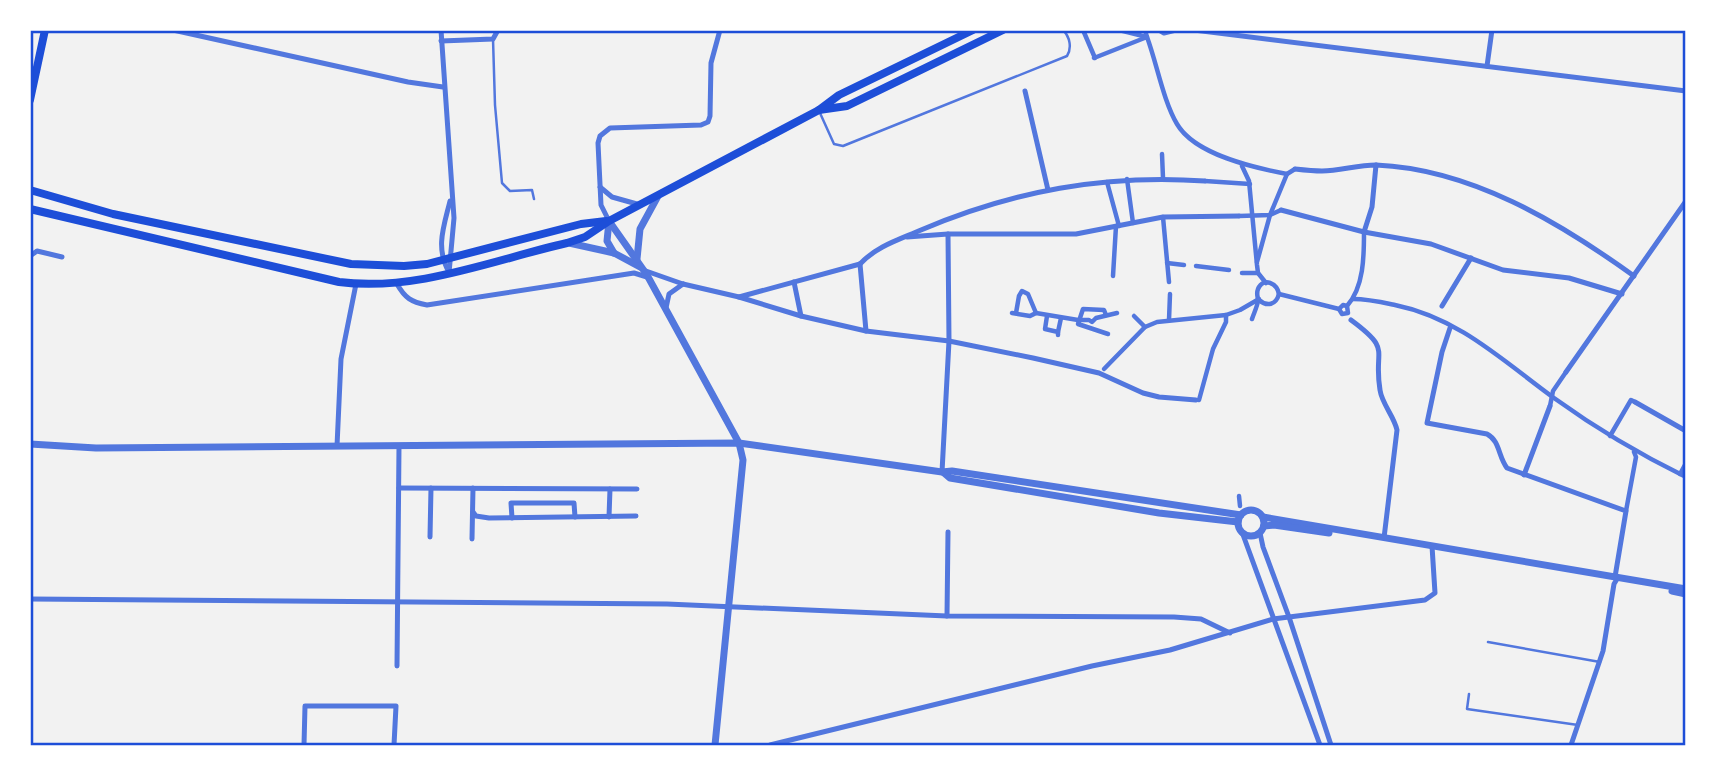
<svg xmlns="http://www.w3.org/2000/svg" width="1716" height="775" viewBox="0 0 1716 775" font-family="'Golos Text',sans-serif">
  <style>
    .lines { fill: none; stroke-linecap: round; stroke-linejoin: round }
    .service { stroke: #5277de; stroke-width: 2.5 }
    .pedestrian { stroke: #5277de; stroke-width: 4.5 }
    .minor { stroke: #5277de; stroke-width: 5 }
    .tertiary { stroke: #5277de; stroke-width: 7 }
    .secondary { stroke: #1d4ed8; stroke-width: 8 }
    .neatline { fill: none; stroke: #1d4ed8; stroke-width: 2.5 }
  </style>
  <rect width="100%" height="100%" fill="#f2f2f2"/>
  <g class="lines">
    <g class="service">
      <polyline points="493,39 495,105 502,183 510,191 532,190 534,199"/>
      <path d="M820,113L834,144L843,146L1067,56C1072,48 1070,37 1063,30"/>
      <polyline points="1488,642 1600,662"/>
      <polyline points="1469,694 1467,709 1578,725"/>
    </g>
    <g class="pedestrian">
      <polyline points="1083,30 1095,58"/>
      <polyline points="1119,30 1147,37 1145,30"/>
      <path d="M1094,58L1147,37C1157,64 1163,100 1177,124C1195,155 1255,168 1287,174L1295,169"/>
      <polyline points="1162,154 1163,178"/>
      <polyline points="1242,166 1249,181 1257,265 1258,273 1266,283"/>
      <polyline points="1127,179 1133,223"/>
      <polyline points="1205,181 1250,184"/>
      <polyline points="1107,182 1119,226"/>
      <polyline points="1239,216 1270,215 1281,210"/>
      <polyline points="1163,217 1169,282"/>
      <polyline points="1257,262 1270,215 1287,174"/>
      <polyline points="1167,263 1184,265"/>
      <polyline points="1196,266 1229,270"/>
      <polyline points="1242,273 1258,273"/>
      <polyline points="1113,276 1116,226"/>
      <polyline points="1279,294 1339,309 1343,305 1347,306"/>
      <path d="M1353,299C1368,299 1381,302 1395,305C1459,318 1503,361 1554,398C1597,429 1639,454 1686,477"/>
      <path d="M1259,300C1267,307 1276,305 1279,294"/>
      <path d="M1339,309L1342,314L1348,313L1347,306C1364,287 1364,256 1364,232"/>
      <polyline points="1012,313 1030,316 1036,313 1078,320 1089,320 1092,322 1096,318 1117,313"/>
      <polyline points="1016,313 1019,296 1022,291 1028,294 1036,313"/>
      <polyline points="1106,315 1104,310 1083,309 1078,324 1108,334"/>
      <polyline points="1047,316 1045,329 1058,332 1058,335"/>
      <polyline points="1134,316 1145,327"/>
      <path d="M1252,319C1254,313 1257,307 1258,301C1258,296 1256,294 1258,289C1264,276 1277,284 1279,294"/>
      <polyline points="1169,320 1170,294"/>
      <polyline points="1058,332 1061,318"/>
      <polyline points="1104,369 1145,327 1157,322 1226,315 1240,310 1259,299"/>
      <polyline points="1199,400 1213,349 1226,322 1226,315"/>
      <polyline points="1550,406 1553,391 1566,372"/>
      <polyline points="1610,436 1631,400 1635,402"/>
      <polyline points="1680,474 1686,463"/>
      <polyline points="1239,496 1240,506"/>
      <polyline points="1626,511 1636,457 1634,452"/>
    </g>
    <g class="minor">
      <polyline points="173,30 408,82 443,87"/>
      <polyline points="441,30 454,218 449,273"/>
      <polyline points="1159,30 1164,33 1176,30"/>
      <polyline points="1194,30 1686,91"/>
      <polyline points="441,41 493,39 498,30"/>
      <polyline points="1487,66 1492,30"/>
      <polyline points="1025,91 1048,190"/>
      <path d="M1295,169C1304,170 1313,171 1322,171C1340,171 1357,165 1376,165C1471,169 1559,222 1634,276"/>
      <polyline points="600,187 612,197 637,204"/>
      <polyline points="1281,210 1364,232 1431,244 1503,270 1569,278 1622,294"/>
      <polyline points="609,221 601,205 598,143 600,136 610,128 701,125 708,122 710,116 711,63 720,30"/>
      <polyline points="1364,232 1372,207 1376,165"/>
      <polyline points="948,234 1076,234 1163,217 1239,216"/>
      <polyline points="907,237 948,234 949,341 942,472"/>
      <polyline points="30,260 30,256 37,251 62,257"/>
      <path d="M860,264C877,246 898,240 921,230C1013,191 1104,174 1205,181"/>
      <polyline points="860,264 866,331"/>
      <polyline points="646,271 683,284 739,297 801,316 866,331 949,341 1033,358 1099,373 1143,393 1159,397 1196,400"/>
      <path d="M449,272C435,248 444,226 450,201"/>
      <polyline points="794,282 801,316"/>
      <path d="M397,284C405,298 411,302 427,305L634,273L647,277"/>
      <polyline points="739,297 860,264"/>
      <polyline points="1442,306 1471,258"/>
      <polyline points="666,308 669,294 683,284"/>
      <path d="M1351,320C1393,351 1373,348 1380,390C1382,404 1394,416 1397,430L1384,538"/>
      <path d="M1450,328L1442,352L1427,423L1487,434C1500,441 1498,456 1507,468L1626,511L1615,577L1617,579L1614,584L1603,651L1571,745"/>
      <polyline points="1566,372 1686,201"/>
      <polyline points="1635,402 1686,431"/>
      <polyline points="337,446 341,359 356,284"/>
      <polyline points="1524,475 1550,406"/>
      <polyline points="399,488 637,489"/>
      <polyline points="473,512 476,516 489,518 636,516"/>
      <polyline points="609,517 610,489"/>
      <polyline points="512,518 511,503 574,503 575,517"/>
      <polyline points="1242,532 1320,745"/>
      <polyline points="1260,533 1263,547 1289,617 1331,745"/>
      <polyline points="430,537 431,488"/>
      <polyline points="472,539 473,488"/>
      <polyline points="30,599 667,604 947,616 1174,617 1201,619 1230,633"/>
      <polyline points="947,616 948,532"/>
      <polyline points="397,666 399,446"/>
      <polyline points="304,745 305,706 396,706 394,745"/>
      <polyline points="770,745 1092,666 1170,650 1273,619 1425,600 1435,593 1432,546"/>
    </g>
    <g class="tertiary">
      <polyline points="609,221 647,275 739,443 743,460 715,745"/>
      <polyline points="609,221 607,241 614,253"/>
      <polyline points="569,243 614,253 640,267"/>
      <polyline points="637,259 640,229 658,196"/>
      <polyline points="30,444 96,448 739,443 942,472 952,471 1241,515"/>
      <polyline points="943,472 950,478 1159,513 1238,522"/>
      <circle cx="1251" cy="523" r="13"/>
      <polyline points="1263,517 1686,589"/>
      <polyline points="1264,526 1274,525 1329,533"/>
      <polyline points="1672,591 1686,594"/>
    </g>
    <g class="secondary">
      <polyline points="30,100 45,30"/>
      <polyline points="819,110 847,106 1003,30"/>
      <polyline points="30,190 113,214 351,264 404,266 427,264 581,224 606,221"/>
      <path d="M30,209L339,282C416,292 493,260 567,243L585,237L609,221L819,110L839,95L973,30"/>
    </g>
  </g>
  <rect width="1716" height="775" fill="none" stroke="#ffffff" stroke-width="63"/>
  <rect x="32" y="32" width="1652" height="712" class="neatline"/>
</svg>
